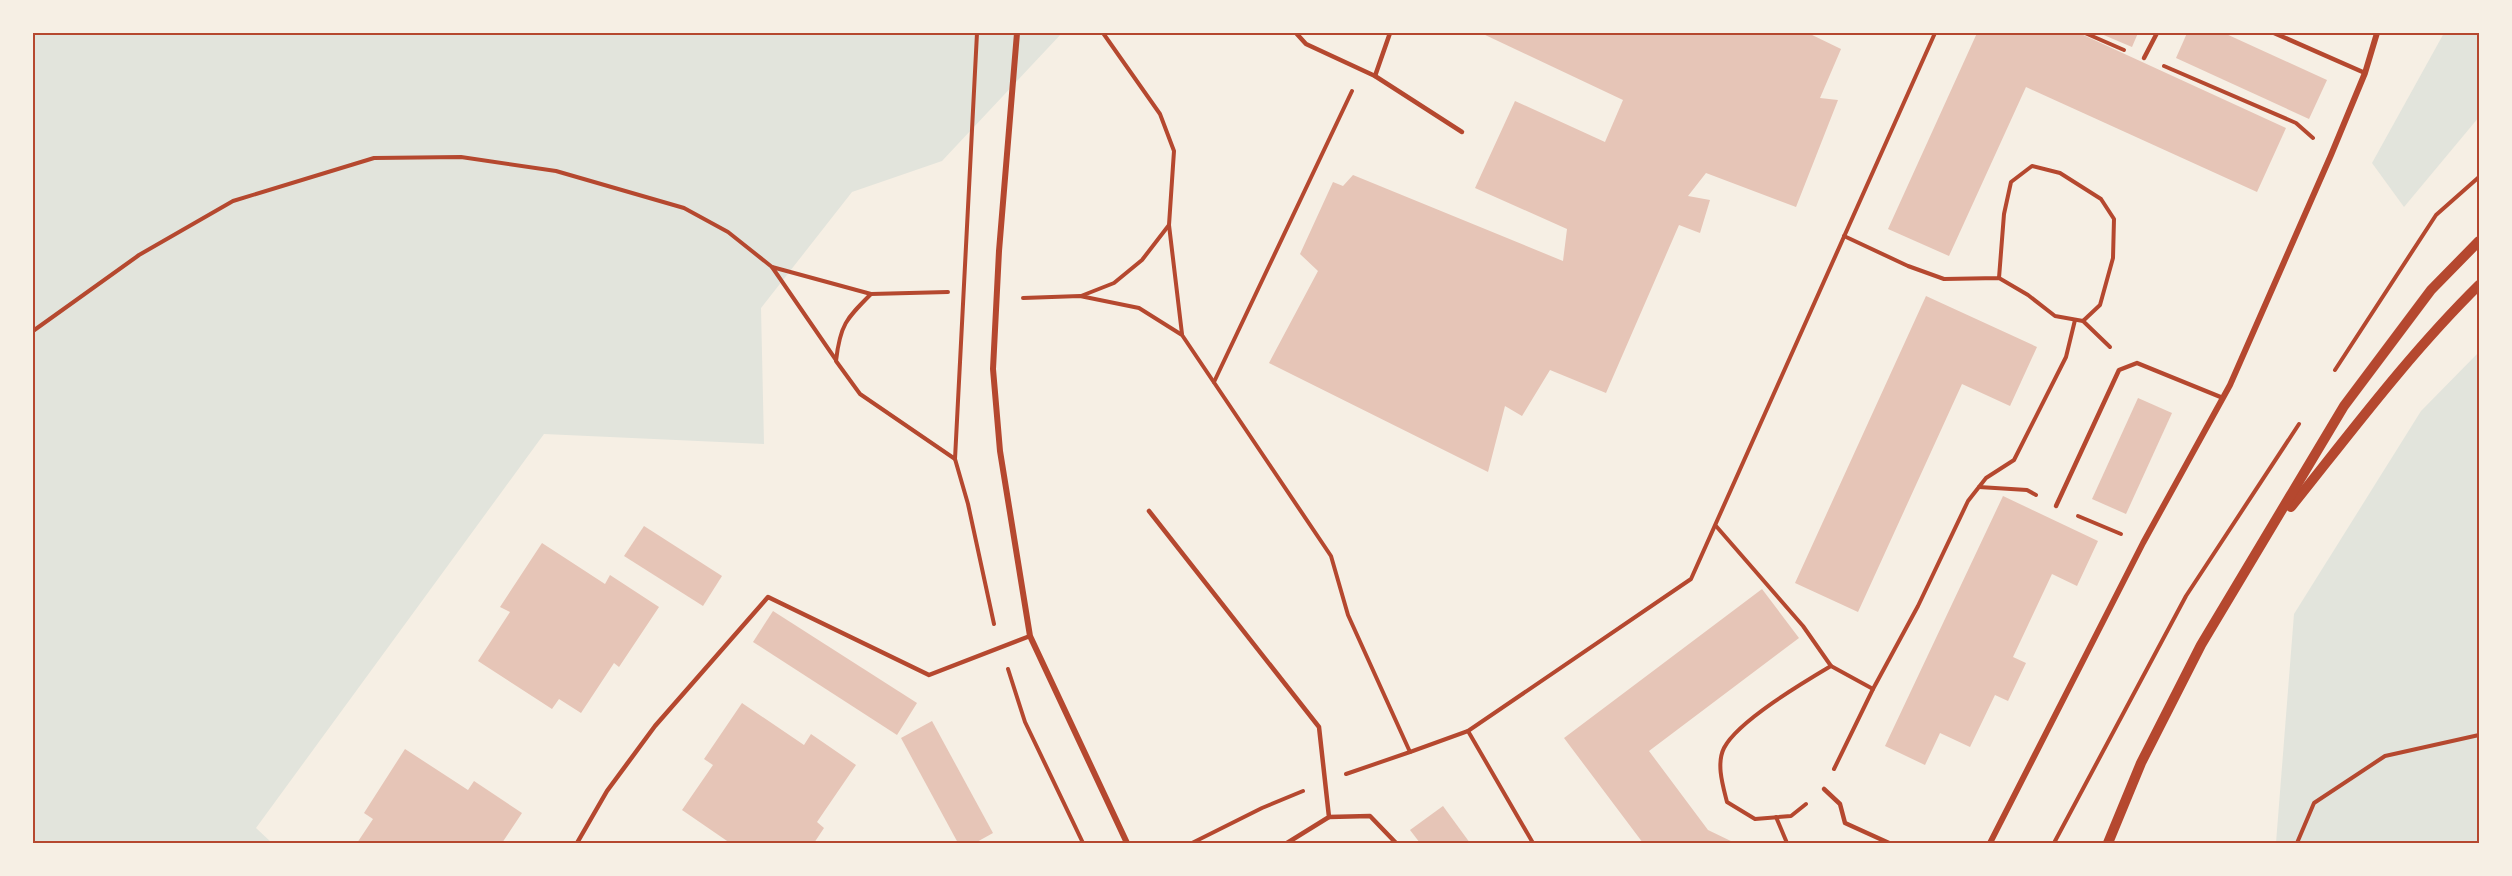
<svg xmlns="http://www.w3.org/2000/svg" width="2512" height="876" viewBox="0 0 2512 876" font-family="'Exo 2',sans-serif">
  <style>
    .green { fill: #e2e4dc }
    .building { fill: #e6c5b7 }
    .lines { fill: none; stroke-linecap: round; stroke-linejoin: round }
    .path { stroke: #b5482f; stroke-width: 4 }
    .service { stroke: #b5482f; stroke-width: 4.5 }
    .minor { stroke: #b5482f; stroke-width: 6 }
    .tertiary { stroke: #b5482f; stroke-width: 10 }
    .neatline { fill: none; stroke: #b5482f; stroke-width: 2 }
  </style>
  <rect width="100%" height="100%" fill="#f6efe4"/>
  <g class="green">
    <polygon points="33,33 1062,33 942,161 852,192 761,308 764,444 544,434 256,828 272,843 33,843"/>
    <polygon points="2444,33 2479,33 2479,117 2404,207 2372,163"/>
    <polygon points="2479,352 2479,843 2276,843 2294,614 2421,411"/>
  </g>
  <g class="building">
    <polygon points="1481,33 1808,33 1841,49 1820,98 1838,100 1796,207 1706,173 1688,196 1710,200 1700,233 1679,225 1606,393 1550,370 1522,416 1505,406 1488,472 1269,363 1318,271 1300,254 1333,182 1343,186 1353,175 1563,261 1567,229 1475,188 1515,101 1605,142 1623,100"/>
    <polygon points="1977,33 2079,33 2286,128 2257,192 2026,87 1949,256 1888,229"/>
    <polygon points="2099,33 2138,33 2132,47"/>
    <polygon points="2187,33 2224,33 2327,80 2309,119 2176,58"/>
    <polygon points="1926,296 2037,347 2010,406 1962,384 1858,612 1795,583"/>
    <polygon points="2138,398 2172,413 2126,514 2092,499"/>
    <polygon points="2003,496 2098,541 2077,586 2052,574 2013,657 2026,663 2008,701 1995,695 1970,747 1940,733 1925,765 1885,746"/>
    <polygon points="644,526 722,576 703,606 624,556"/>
    <polygon points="542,543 605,584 610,575 659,607 619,667 614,663 581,713 559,699 552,709 478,661 510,612 500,607"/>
    <polygon points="1762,589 1799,638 1649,751 1708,830 1735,843 1643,843 1564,738"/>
    <polygon points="773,611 917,703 897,735 753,642"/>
    <polygon points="742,703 804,745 811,734 856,765 817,822 824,828 814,843 730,843 682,810 713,765 704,759"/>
    <polygon points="932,721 993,833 975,843 958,843 901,738"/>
    <polygon points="405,749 468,790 474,781 522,813 502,843 357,843 373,819 364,813"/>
    <polygon points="1443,806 1470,843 1420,843 1410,830"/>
  </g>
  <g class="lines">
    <g class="path">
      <polyline points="2085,33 2124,50"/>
      <polyline points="2164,66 2296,123 2313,138"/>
      <polyline points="1169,225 1182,334"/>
      <polyline points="1844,236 1908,266 1944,279 1999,278 2028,295 2055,316 2083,321 2100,305 2113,258 2114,219 2101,199 2060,173 2032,166 2011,182 2004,214 1999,278"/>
      <polyline points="772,267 836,360"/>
      <path d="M871,294C846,319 840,325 836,361L860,394L955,459L977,33"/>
      <polyline points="1081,296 1114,283 1142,260 1169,225 1174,151 1160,114 1103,33"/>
      <polyline points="1023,298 1080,296 1139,308 1182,335 1331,556 1348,615 1410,752 1468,731 1691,579 1935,33"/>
      <polyline points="2083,321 2110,347"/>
      <polyline points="33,331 139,255 233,201 374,158 461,157 556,171 684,208 728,232 772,267 871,294 948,292"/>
      <polyline points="2335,370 2436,215 2479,177"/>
      <polyline points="1214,382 1352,91"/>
      <polyline points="955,459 968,504 994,624"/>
      <polyline points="1979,487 2027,490 2036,495"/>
      <polyline points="2078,516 2121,534"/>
      <polyline points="1716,526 1803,626 1831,666"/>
      <polyline points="1008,669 1025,722 1083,843"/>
      <polyline points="1468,731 1533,843"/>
      <polyline points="1834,769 1873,689 1918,606 1968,501 1986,478 2014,460 2066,357 2075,320"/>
      <polyline points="1346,774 1410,752"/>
      <path d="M1806,804L1791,816L1755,819L1727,802C1723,786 1716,764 1724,748C1738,721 1804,682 1831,666L1873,689"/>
      <polyline points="1776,817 1787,843"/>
      <polyline points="1192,843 1262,808 1303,791"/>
      <polyline points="2054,843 2186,596 2299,424"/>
      <polyline points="2297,843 2314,803 2385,756 2479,735"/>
    </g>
    <g class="service">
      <polyline points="1296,33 1306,44 1375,76 1390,33"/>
      <polyline points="2274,33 2365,73"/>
      <polyline points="2144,58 2157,33"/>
      <polyline points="1375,76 1462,132"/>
      <polyline points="2056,506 2119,370 2137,363 2223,398"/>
      <polyline points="1149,511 1319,727 1329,817 1287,843"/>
      <polyline points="1824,789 1840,804 1845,823 1889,843"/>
      <polyline points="1329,817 1370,816 1396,843"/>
      <polyline points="577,843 607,791 655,726 768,597 929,675 1030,636"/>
    </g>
    <g class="minor">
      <polyline points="1017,33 999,251 993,369 1000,451 1030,636 1127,843"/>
      <polyline points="1990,843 2143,543 2230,385 2331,155 2365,73 2377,33"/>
    </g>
    <g class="tertiary">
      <path d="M2291,507C2351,432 2410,353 2479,285"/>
      <polyline points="2108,843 2141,763 2201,645 2344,406 2431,290 2479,241"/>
    </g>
  </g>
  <rect width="2512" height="876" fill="none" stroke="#f6efe4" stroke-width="69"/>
  <rect x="34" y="34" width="2444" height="808" class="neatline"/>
</svg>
